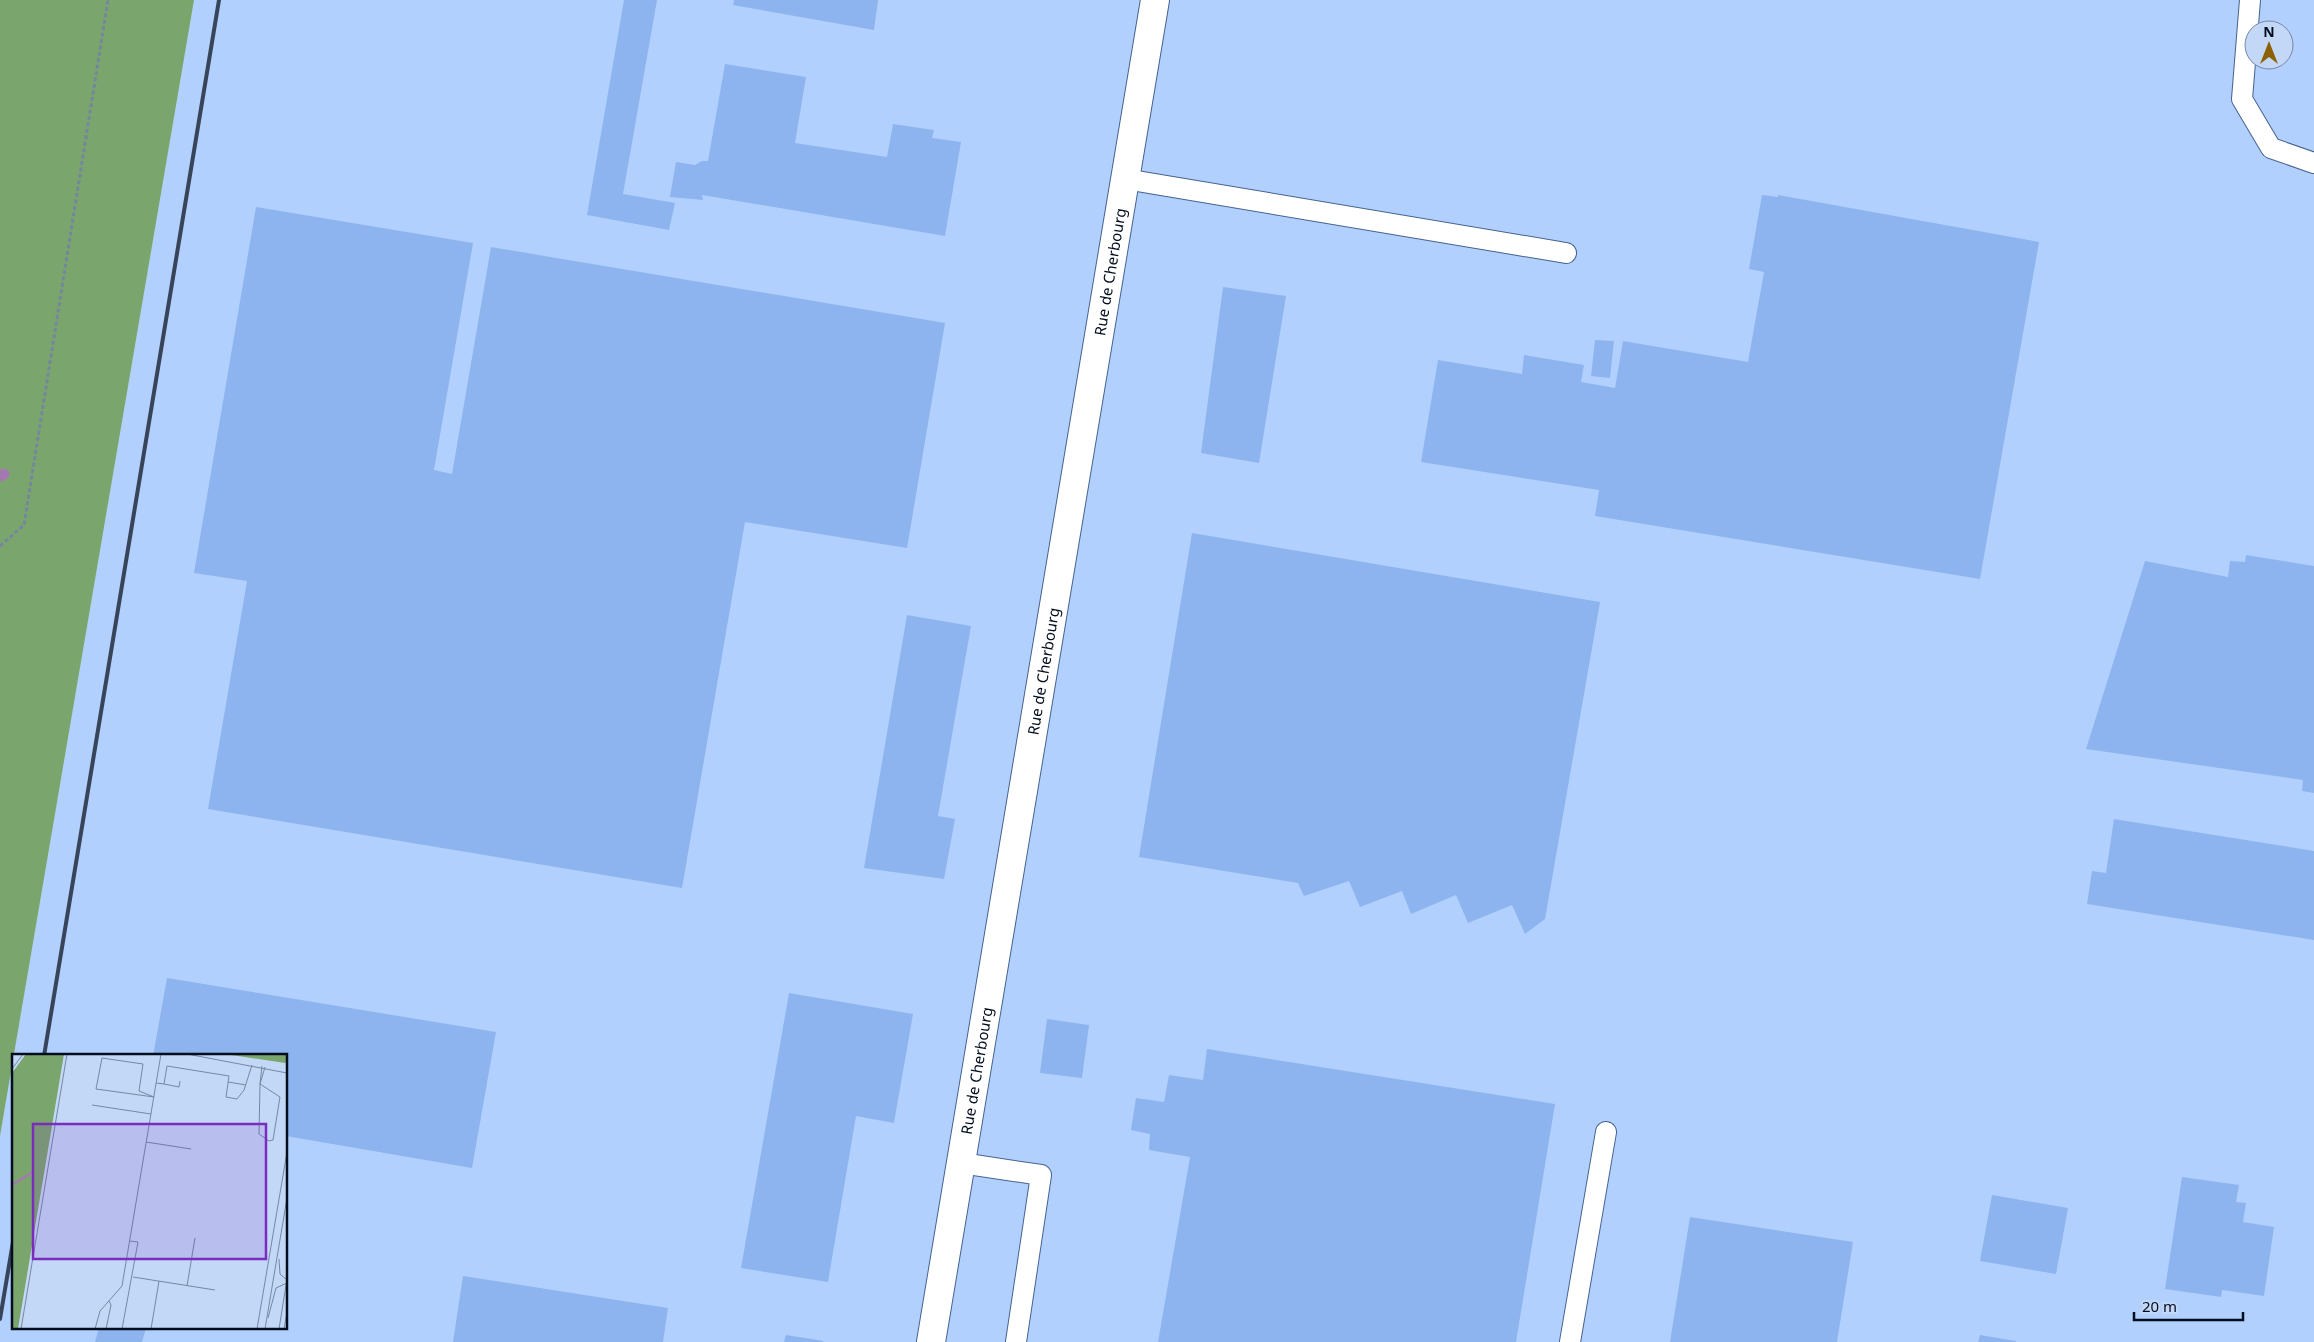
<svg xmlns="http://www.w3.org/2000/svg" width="2314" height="1342" viewBox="0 0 2314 1342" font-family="'Noto Sans',sans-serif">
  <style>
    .built { fill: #b2d0fe; fill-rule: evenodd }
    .forest { fill: #7aa66d }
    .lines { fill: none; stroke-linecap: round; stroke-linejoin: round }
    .stream { stroke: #a479b0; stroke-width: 11 }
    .building { fill: #8db4ef }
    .service-casing { stroke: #45628f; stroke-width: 22 }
    .minor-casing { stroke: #45628f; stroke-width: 30 }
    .path { stroke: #75869f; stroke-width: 3; stroke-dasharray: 4 2.5; stroke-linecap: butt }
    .service { stroke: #fff; stroke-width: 20 }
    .minor { stroke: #fff; stroke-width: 28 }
    .rail { stroke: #374459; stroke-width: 4 }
    .labels { text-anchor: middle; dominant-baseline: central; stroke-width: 4; stroke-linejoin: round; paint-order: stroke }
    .street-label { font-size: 15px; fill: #030d1e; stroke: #c3d8f7 }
    .inset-river { fill: none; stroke: #a479b0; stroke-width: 2.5 }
    .inset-road { fill: none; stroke: #7687a0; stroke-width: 1 }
    .view { fill: #7b2cbf; fill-opacity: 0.15; stroke: #7b2cbf; stroke-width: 2.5 }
    .inset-edge { fill: none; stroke: #030d1e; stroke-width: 2.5 }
  </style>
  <rect width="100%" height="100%" fill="#c3d8f7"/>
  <path class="built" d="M194,0H2314V1342H0V1136ZM2254,30H2284V60H2254ZM14,1056H286V1328H14Z"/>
  <polygon class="forest" points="0,0 194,0 0,1136"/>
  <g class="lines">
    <polyline class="stream" points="0,476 4,474"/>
  </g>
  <g class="building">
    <polygon points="624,0 657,0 623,194 675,203 669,230 587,215"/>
    <polygon points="734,0 878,0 874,30 733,5"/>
    <polygon points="725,64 806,77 795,143 887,157 893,124 934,130 932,138 961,142 945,236 702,195 703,200 670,197 676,162 695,165 702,161 708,161"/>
    <polygon points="1762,195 1778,197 1778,195 2039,242 1980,579 1595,516 1599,490 1421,462 1438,360 1522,374 1524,355 1584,365 1581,382 1615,388 1623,341 1748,362 1764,272 1749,269"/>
    <polygon points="256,207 473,243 434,470 452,474 491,247 945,323 907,548 745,522 682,888 208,809 247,581 194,573"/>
    <polygon points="1223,287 1286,296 1259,463 1201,453"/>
    <polygon points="1595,340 1614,341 1610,378 1591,376"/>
    <polygon points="1192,533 1600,602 1545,919 1525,934 1512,905 1468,923 1456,895 1411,914 1402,891 1360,907 1349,881 1304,896 1298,883 1139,857"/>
    <polygon points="2246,555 2314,566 2314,793 2302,791 2303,780 2086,749 2145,561 2228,577 2230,561 2245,562"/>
    <polygon points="907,615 971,626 938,816 955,819 944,879 864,868"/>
    <polygon points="2114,819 2314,851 2314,940 2087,904 2092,871 2106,873"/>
    <polygon points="167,978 496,1032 472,1168 286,1136 286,1056 153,1056"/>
    <polygon points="789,993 913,1014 894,1123 856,1116 828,1282 741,1268"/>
    <polygon points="1047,1019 1089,1025 1082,1078 1040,1073"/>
    <polygon points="1207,1049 1555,1104 1516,1342 1158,1342 1190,1157 1149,1150 1150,1134 1131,1130 1136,1098 1164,1102 1169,1075 1203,1080"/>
    <polygon points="2182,1177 2239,1185 2236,1202 2246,1203 2243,1222 2274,1227 2264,1296 2222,1290 2221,1297 2165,1289"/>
    <polygon points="1992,1195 2068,1208 2056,1274 1980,1261"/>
    <polygon points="1690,1217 1853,1242 1837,1342 1670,1342"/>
    <polygon points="463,1276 668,1308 663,1342 453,1342"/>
    <polygon points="99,1328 146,1328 142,1342 95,1342"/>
    <polygon points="786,1335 824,1341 823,1342 784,1342"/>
    <polygon points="1980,1335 2016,1341 2016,1342 1978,1342"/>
  </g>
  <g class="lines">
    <defs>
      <g id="service">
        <polyline points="2250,0 2242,99 2271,148 2314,163"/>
        <polyline points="1125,179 1566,253"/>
        <polyline points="961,1163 1041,1175 1016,1342"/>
        <polyline points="1570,1342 1606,1132"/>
      </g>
      <g id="minor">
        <path id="s1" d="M931,1342L1155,0"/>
      </g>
    </defs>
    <use href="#service" class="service-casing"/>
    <use href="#minor" class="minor-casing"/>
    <polyline class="path" points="0,546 24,525 108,0"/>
    <use href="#service" class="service"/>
    <use href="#minor" class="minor"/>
    <g class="rail">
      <polyline points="44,1056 219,0"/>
      <polyline points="0,1319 14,1236"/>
    </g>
  </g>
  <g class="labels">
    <g class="street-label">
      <text stroke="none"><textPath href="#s1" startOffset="1085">Rue de Cherbourg</textPath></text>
      <text stroke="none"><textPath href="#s1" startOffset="680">Rue de Cherbourg</textPath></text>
      <text stroke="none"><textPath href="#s1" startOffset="275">Rue de Cherbourg</textPath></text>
    </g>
  </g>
  <g transform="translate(12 1054)">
    <rect width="275" height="275" fill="#c3d8f7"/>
    <path d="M14,0H52L6,275H0V19ZM213,0H275V7L273,9Z" fill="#7aa66d"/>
    <path class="inset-river" d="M0,131L21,118"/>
    <path class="inset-road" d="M175,0L275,19M90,4L131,10L127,37L142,43L84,35ZM250,12L248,30L253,13M0,15L11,0M216,28L234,31M144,29L152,30L155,12L217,22L214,43L225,45L232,36L240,11M152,30L167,33L168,27M248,30L268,43L261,86L257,87L247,80ZM80,51L139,60M134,88L179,95M267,205L268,220L275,226M121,223L203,236M175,232L183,184M256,264L264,234L275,229M9,275L55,0M83,275L88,257L110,232L149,0M94,275L99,251L97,247M110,275L126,188L118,187M139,275L147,227M245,275L275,98M253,275L275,144M267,275L275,225M272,275L275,258"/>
    <path class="view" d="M21,70H254V205H21Z"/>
    <rect width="275" height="275" class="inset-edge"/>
  </g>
  <g transform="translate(2269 45)"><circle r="24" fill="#c3d8f7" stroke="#7687a0"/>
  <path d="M0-4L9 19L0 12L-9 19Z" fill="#8c6104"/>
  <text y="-8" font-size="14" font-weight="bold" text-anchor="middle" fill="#030d1e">N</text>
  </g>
  <path d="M2134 1312v8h109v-8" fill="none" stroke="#030d1e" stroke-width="2.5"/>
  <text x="2142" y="1312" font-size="15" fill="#030d1e" stroke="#c3d8f7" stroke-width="4" paint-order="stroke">20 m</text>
</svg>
